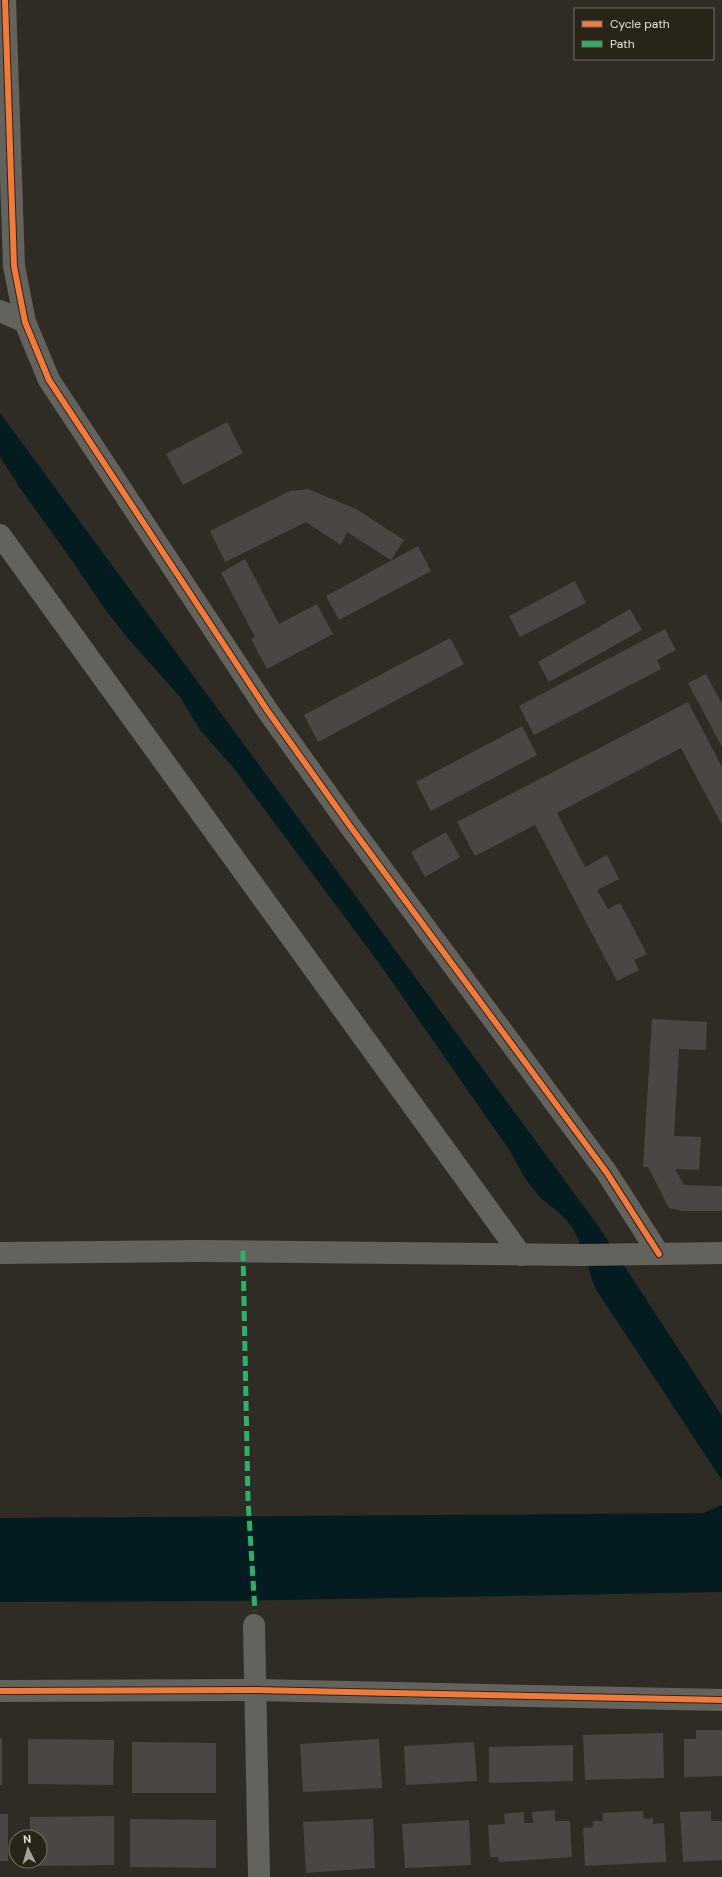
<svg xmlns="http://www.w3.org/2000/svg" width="722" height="1877" viewBox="0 0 722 1877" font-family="'DM Sans',sans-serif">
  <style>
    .water { fill: #041c20 }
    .building { fill: #4b4643 }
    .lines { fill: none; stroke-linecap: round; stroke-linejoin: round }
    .street { stroke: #64625c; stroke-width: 22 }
    .quiet { stroke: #2db169; stroke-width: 5; stroke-dasharray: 10 5; stroke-linecap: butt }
    .cycleway-casing { stroke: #292418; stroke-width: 8 }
    .cycleway { stroke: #f17a3a; stroke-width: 6 }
  </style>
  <rect width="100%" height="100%" fill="#2f2c25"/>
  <g class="water">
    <path d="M0,413L599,1227L722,1416V1480L595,1288C590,1273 580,1238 571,1226C563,1215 553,1208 542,1199C528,1185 519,1168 510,1151L379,963L232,766L200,730L180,697L126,636L102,605L71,559L22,491L0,457Z"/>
    <polygon points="722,1505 722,1592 233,1601 0,1602 0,1518 704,1513"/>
  </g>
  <g class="building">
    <polygon points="227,422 243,453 183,485 166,454"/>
    <polygon points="308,489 356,509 404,540 391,560 347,532 341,545 306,522 225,562 210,531 290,491"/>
    <polygon points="418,546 431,571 339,620 326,596"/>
    <polygon points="245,559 279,624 317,604 333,634 267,669 251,639 255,637 221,573"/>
    <polygon points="575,581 586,603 520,637 509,616"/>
    <polygon points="630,609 642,630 549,682 538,662"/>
    <polygon points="665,629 676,650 657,660 661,669 534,735 519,706"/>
    <polygon points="450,638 464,664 318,742 304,715"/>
    <polygon points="706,674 722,704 722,747 688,683"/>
    <polygon points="688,702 722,767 722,825 681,748 557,813 585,867 607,855 619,879 597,890 608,909 620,903 647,954 634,960 639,970 617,981 535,825 475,856 457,822"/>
    <polygon points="522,726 537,755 431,811 416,782"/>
    <polygon points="446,832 460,857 425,877 411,852"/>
    <polygon points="652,1019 707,1022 706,1050 679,1049 674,1136 701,1137 699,1170 675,1169 684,1185 722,1186 722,1211 682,1211 669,1208 648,1167 643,1167"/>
    <polygon points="696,1730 722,1730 722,1776 684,1777 684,1739 696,1739"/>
    <polygon points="663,1733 664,1778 585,1780 583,1735"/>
    <rect x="0" y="1738" width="2" height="47"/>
    <polygon points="28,1739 114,1740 113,1785 28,1784"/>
    <polygon points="379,1739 382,1788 303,1792 300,1744"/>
    <polygon points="132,1742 216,1743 216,1793 132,1793"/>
    <polygon points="474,1742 477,1781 406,1785 404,1746"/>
    <polygon points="573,1745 573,1781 489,1783 489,1747"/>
    <polygon points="555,1810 555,1821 570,1821 572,1857 499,1862 498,1857 490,1857 488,1825 505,1824 504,1814 524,1812 524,1823 533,1823 532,1812"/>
    <polygon points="643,1811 644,1819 653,1818 653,1824 664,1823 666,1862 585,1866 583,1828 593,1827 593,1821 603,1821 602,1813"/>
    <polygon points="711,1811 711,1821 722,1821 722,1860 683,1862 680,1812"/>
    <rect x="0" y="1814" width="8" height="47"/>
    <polygon points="114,1816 114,1865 30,1866 30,1861 40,1861 40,1837 30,1837 30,1817"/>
    <polygon points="130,1819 216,1820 216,1868 130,1867"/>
    <polygon points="373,1819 375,1868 306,1873 303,1822"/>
    <polygon points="469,1820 471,1865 405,1868 402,1824"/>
  </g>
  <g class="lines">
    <g class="street">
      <polyline points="5,0 14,266 25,322 49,380 267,710 350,826 607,1173 659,1254"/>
      <polyline points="0,311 25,322"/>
      <polyline points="0,535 521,1255"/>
      <polyline points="0,1253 199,1251 582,1255 722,1253"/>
      <polyline points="254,1625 259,1877"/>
      <polyline points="0,1691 255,1690 722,1700"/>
    </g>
    <polyline class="quiet" points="243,1251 248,1500 255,1611"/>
    <defs>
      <g id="cycleway">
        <polyline points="5,0 14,266 25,322 49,380 267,710 350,826 607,1173 659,1254"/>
        <polyline points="0,1691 255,1690 722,1700"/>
      </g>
    </defs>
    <use href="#cycleway" class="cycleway-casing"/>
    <use href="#cycleway" class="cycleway"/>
  </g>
  <rect x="574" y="8" width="140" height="52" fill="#292418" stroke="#757066"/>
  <rect x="582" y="21" width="20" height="6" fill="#f17a3a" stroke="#757066"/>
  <text x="610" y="28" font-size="12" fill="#e6e2da">Cycle path</text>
  <rect x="582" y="41" width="20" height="6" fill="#2db169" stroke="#757066"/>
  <text x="610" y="48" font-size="12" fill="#e6e2da">Path</text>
  <g transform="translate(28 1849) rotate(355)"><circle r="19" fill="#292418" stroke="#757066"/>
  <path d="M0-3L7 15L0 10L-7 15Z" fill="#a6a29b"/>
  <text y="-6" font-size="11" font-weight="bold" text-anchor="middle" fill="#e6e2da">N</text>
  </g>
</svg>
